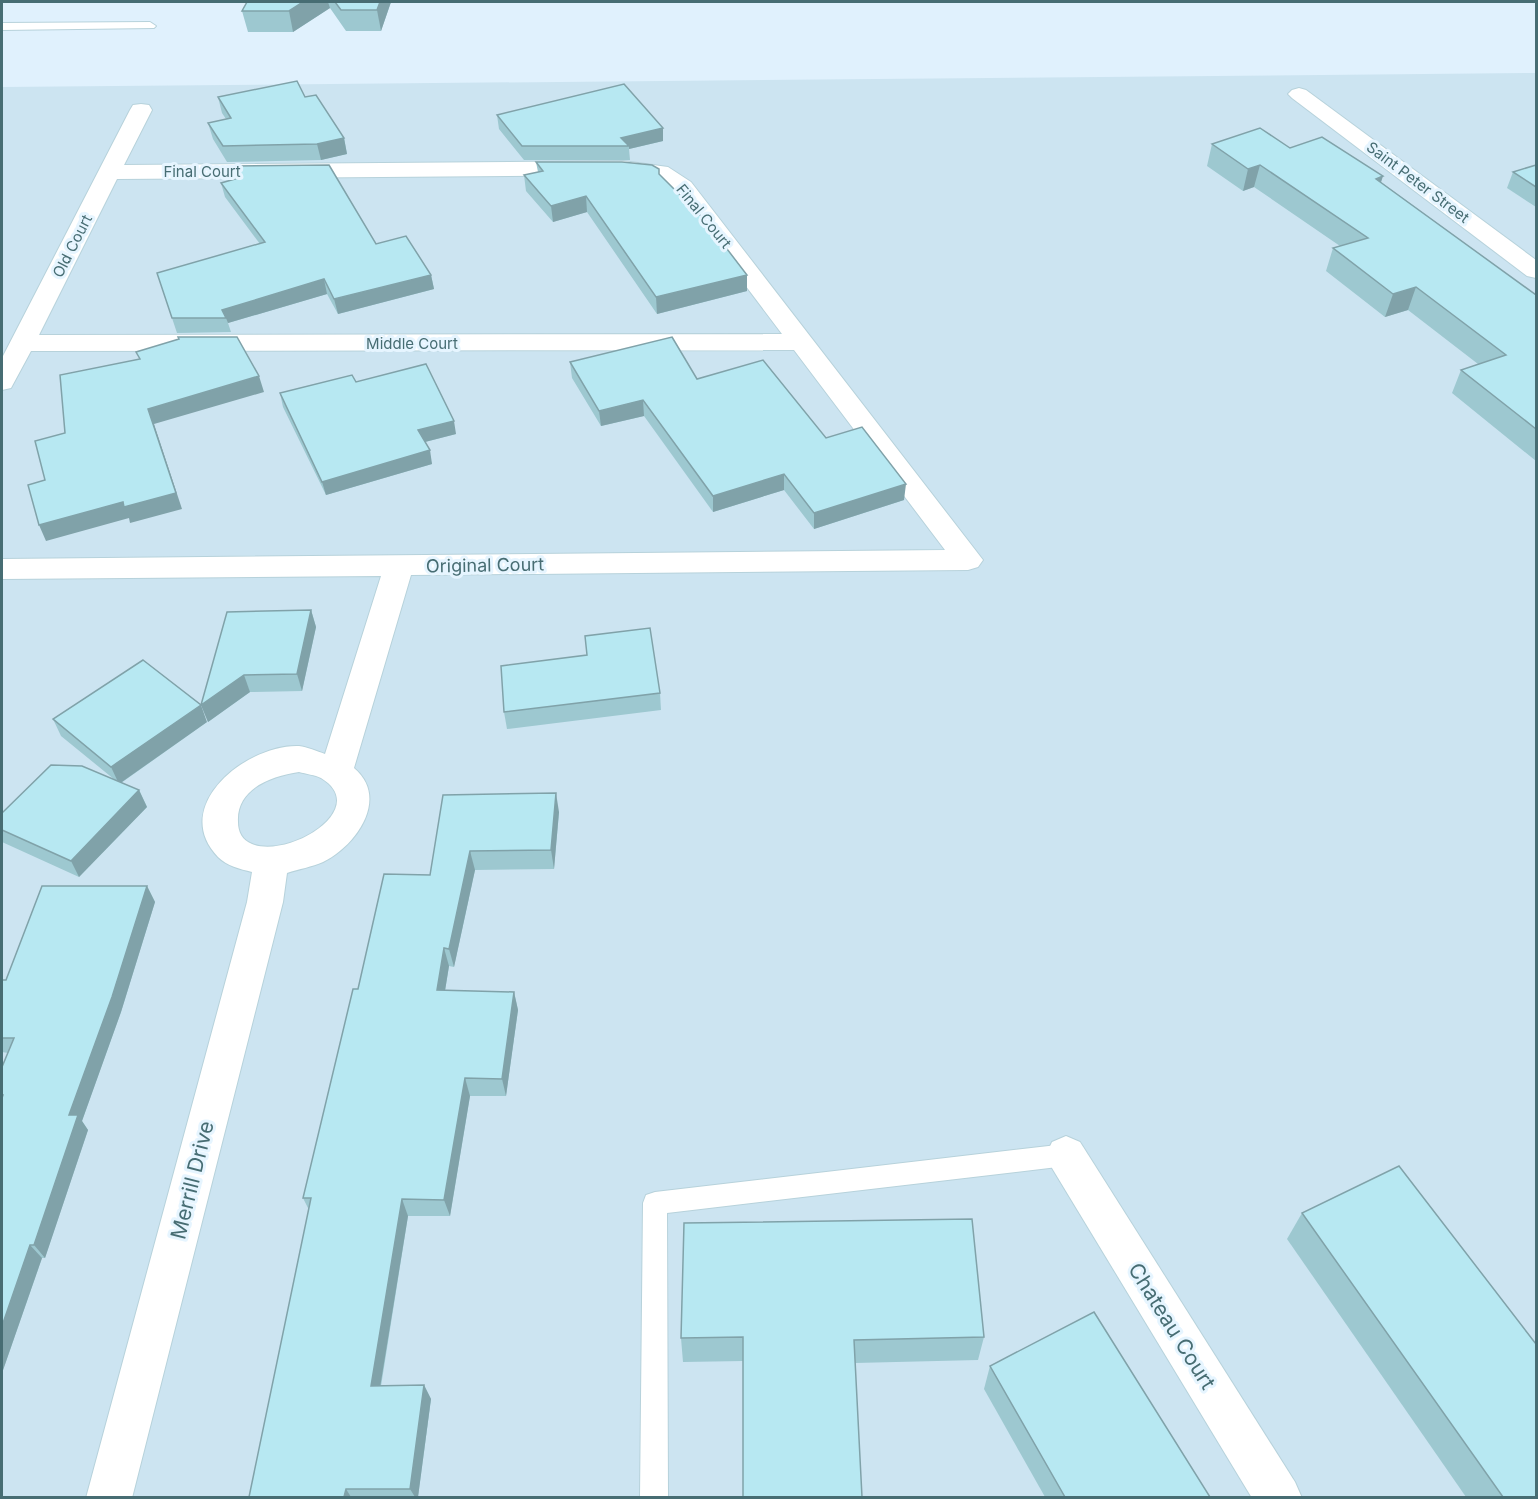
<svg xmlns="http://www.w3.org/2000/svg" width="1538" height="1499" viewBox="0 0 1538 1499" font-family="Inter,sans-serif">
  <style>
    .residential { fill: #cce4f1 }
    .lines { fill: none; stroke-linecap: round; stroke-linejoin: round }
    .service-casing { stroke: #b7d2db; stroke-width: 2 }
    .minor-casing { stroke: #b7d2db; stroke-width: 2 }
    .service { fill: #fff; fill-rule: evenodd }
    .minor { fill: #fff; fill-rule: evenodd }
    .wall { fill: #9dc8d0 }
    .shaded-wall { fill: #80a2a9 }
    .building { fill: #b7e8f2; stroke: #80a2a9; stroke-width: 1.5 }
    .labels { text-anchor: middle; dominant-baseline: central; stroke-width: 6; stroke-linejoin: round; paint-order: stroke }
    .far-street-label { font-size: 15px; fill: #476d73; stroke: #e6f5ff }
    .street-label { font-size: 18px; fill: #476d73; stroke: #e6f5ff }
    .near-street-label { font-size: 21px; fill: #476d73; stroke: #e6f5ff }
  </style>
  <rect width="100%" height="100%" fill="#e0f1fd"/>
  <polygon class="residential" points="1536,73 1536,1497 2,1497 2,87"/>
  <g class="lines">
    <defs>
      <g id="service">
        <polygon points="150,22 156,26 154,28 2,30 2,23"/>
        <polygon points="1066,1144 1074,1147 1078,1155 1074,1163 1066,1166 667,1213 668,1498 640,1498 643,1203 646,1195 655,1192"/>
      </g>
      <g id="minor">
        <polygon points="1299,88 1306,90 1536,260 1536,278 1527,276 1292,98 1288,94 1292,90"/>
        <path d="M141,104L149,105L152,110L124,165L623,161L668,167L691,182L983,560L978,567L968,570L411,575L354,768C390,798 356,846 323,862C312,867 299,869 287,873L283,902L132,1498H86L247,902L252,872C240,869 227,866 218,857C169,806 247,744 299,746C307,747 317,751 325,754L381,576L2,579V559L945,550L794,350L31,351L11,388L2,390V358L130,110L133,105ZM623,175L654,178L675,192L782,334L39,335L117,179ZM299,772C306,774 315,775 321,778C372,809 288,859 252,844C242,840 238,832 238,822C236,789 271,776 299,772Z"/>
        <polygon points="1066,1136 1080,1142 1295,1482 1302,1498 1252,1498 1052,1168 1046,1155 1052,1142"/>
      </g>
    </defs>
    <use href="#service" class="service-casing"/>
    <use href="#minor" class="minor-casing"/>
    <use href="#service" class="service"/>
    <use href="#minor" class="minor"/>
  </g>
  <g class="wall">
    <polygon points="247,2 391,2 381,31 346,31 330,8 293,32 248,32 242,11"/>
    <polygon points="218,97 305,97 344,138 347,154 321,160 227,162 213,139 208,123 226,119 222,113"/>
    <polygon points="497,115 663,141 629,149 630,160 524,160 499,129"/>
    <polygon points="1212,144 1290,148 1381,182 1536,295 1536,461 1452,393 1461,370 1478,364 1408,310 1385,317 1326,271 1333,248 1340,246 1254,187 1243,191 1207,166"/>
    <polygon points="536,162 659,174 747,275 747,291 657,314 587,212 553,222 526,191 524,175 538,172"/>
    <polygon points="1536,165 1536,207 1507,188 1513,172"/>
    <polygon points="235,166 431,275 434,289 338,314 327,294 228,323 231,332 177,333 157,273 260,244 225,197 221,183 238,178"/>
    <polygon points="570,362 697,379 826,438 904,500 814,529 784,490 713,512 644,416 601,426 572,378"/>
    <polygon points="356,382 456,434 425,442 432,464 326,495 283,407 280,393"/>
    <polygon points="311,610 316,627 302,691 250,692 208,722 201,705"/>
    <polygon points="660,693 661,710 507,729 504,712"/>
    <polygon points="53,719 207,722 121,783 139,790 147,807 79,877 2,842 2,813 115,780 61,736"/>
    <polygon points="443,795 559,812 554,869 475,870 454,967 449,966 445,991 514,992 518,1010 506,1096 470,1096 450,1216 408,1216 381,1386 424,1385 431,1399 418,1497 249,1497 309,1210 303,1198 358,989 430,875"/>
    <polygon points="147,886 155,902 121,1012 82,1121 88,1130 45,1258 42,1258 2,1373 2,1067 8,1053 2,1052 2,982 6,980"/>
    <polygon points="1302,1213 1536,1497 1466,1497 1287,1239"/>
    <polygon points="684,1223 984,1337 978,1360 855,1363 743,1361 683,1362 681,1338"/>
    <polygon points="990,1366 1210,1497 1045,1497 984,1389"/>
  </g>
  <g class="shaded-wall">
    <polygon points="303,2 328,2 330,8 293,32 289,11"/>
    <polygon points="380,2 391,2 381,31 377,10"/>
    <polygon points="663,128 663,141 629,149 629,146 621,138"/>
    <polygon points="344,138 347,154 321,160 317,144"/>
    <polygon points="1260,165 1254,187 1243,191 1248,169"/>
    <polygon points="1383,176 1376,198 1376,179"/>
    <polygon points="586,196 587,212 553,222 551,206"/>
    <polygon points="431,275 434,289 338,314 334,299"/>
    <polygon points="747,275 747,291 657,314 656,297"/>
    <polygon points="324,279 327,294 228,323 226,318 222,310"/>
    <polygon points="1416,287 1408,310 1385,317 1393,294"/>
    <polygon points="259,376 264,392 154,424 182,509 130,523 129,518 46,541 39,525 148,409"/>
    <polygon points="643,400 644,416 601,426 599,411"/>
    <polygon points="454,421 456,434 421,443 418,430"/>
    <polygon points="430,450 432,464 326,495 322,482"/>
    <polygon points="784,474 784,490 713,512 713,496"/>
    <polygon points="906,484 904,500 814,529 814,513"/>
    <polygon points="311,610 316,627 302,691 297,674"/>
    <polygon points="244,675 250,692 208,722 201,705"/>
    <polygon points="201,705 207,722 119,784 111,767"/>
    <polygon points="139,790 147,807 79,877 71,861"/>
    <polygon points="556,793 559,812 554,869 551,850"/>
    <polygon points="470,851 475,870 454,967 449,949"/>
    <polygon points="147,886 155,902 121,1012 82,1121 88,1130 45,1258 34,1245 69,1115"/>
    <polygon points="444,948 449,966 442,1009 437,990"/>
    <polygon points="514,992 518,1010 506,1096 502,1079"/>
    <polygon points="465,1078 470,1096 450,1216 444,1200"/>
    <polygon points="402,1199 408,1216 378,1400 371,1386"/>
    <polygon points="30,1245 42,1258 2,1373 2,1326"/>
    <polygon points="424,1385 431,1399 418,1497 415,1497 410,1489"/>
    <polygon points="346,1489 351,1497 344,1497"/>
  </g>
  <g class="building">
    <polygon points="247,2 303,2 289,11 242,11"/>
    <polygon points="335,2 380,2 377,10 341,10"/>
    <polygon points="297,81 305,97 316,95 344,138 317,144 223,146 208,123 231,118 218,97"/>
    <polygon points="624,84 663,128 621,138 629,146 522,146 497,115"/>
    <polygon points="1260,128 1290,148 1322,137 1383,176 1376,179 1536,295 1536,429 1461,370 1506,355 1416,287 1393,294 1333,248 1368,238 1260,165 1248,169 1212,144"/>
    <polygon points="536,162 622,162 652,165 659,169 659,174 704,219 747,275 656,297 586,196 551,206 524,175 543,171"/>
    <polygon points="329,165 376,244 406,236 431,275 334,299 324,279 222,310 226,318 172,318 157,273 265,242 221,183 242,177 235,166"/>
    <polygon points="1536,165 1536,187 1513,172"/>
    <polygon points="178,337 237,337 259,376 148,409 176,493 124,507 123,502 39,525 28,485 45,480 35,441 65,433 60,375 140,359 136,352 179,339"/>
    <polygon points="672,337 697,379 763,360 826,438 862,427 906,484 814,513 784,474 713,496 643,400 599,411 570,362"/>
    <polygon points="426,364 454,421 418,430 430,450 322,482 280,393 352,375 356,382"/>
    <polygon points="311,610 297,674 244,675 201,705 227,612"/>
    <polygon points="650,628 660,693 504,712 501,666 587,655 585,636"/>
    <polygon points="143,660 201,705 111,767 53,719"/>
    <polygon points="51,765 82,766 139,790 71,861 2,830 2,813"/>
    <polygon points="556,793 551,850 470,851 449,949 444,948 437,990 514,992 502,1079 465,1078 444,1200 402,1199 371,1386 424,1385 410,1489 346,1489 344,1497 249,1497 311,1198 303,1198 353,989 358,989 384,874 430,875 443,795"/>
    <polygon points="42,886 147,886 112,997 69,1115 78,1115 34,1245 30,1245 2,1326 2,1098 3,1095 2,1095 2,1067 14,1038 2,1038 2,980 6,980"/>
    <polygon points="1399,1166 1536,1344 1536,1497 1503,1497 1302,1213"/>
    <polygon points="972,1219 984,1337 854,1340 862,1497 743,1497 743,1337 681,1338 684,1223"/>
    <polygon points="1094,1312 1210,1497 1065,1497 990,1366"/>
  </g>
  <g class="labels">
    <g class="far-street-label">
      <text x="202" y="171">Final Court</text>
      <text transform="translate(1418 182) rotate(37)">Saint Peter Street</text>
      <text transform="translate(704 216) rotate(51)">Final Court</text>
      <text transform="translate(72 246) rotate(-63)">Old Court</text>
      <text x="412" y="343">Middle Court</text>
    </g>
    <g class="street-label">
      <text transform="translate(485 565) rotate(-1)">Original Court</text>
    </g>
    <g class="near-street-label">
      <text transform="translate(192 1180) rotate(-76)">Merrill Drive</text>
      <text transform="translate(1172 1326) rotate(58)">Chateau Court</text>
    </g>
  </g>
  <rect width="1538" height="1499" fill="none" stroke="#476d73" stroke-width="6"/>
</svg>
